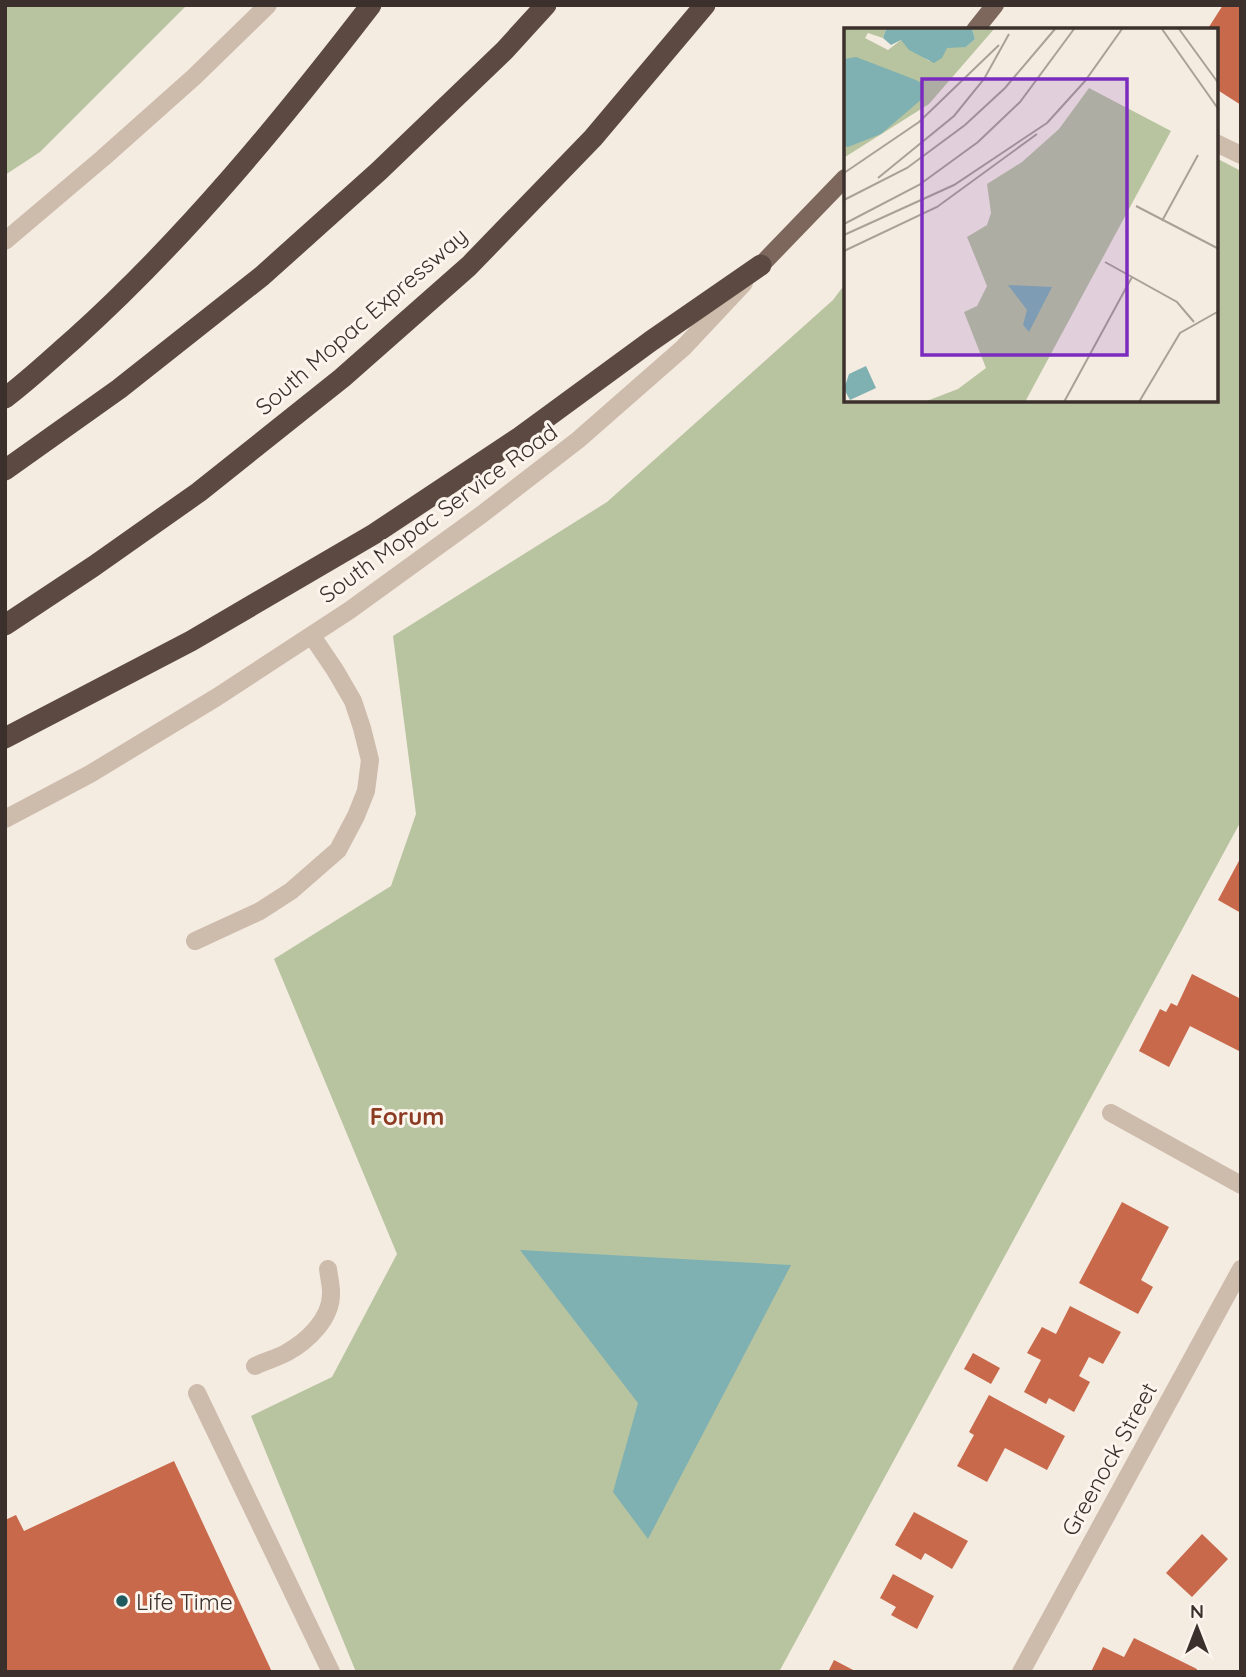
<svg xmlns="http://www.w3.org/2000/svg" width="1246" height="1677" viewBox="0 0 1246 1677" font-family="Quicksand,sans-serif">
  <style>
    .green { fill: #b8c4a0 }
    .water { fill: #7fb0b2 }
    .building { fill: #c8694b }
    .lines { fill: none; stroke-linecap: round; stroke-linejoin: round }
    .minor { stroke: #cdbbac; stroke-width: 18 }
    .major { stroke: #7d675c; stroke-width: 18 }
    .highway { stroke: #5c4a42; stroke-width: 21 }
    .poi-dot { fill: #1f5a5e; stroke: #fbf5ee; stroke-width: 2.5 }
    .labels { text-anchor: middle; dominant-baseline: central; stroke-width: 6; stroke-linejoin: round; paint-order: stroke }
    .street-label { font-size: 23px; fill: #3b302b; stroke: #fbf5ee }
    .poi-label { font-size: 23px; fill: #3b302b; stroke: #fbf5ee; text-anchor: start }
    .neighbourhood-label { font-size: 24px; font-weight: bold; fill: #8c3b22; stroke: #fbf5ee }
    .inset-road { fill: none; stroke: #aaa098; stroke-width: 2 }
    .view { fill: #7b2cbf; fill-opacity: 0.15; stroke: #7b2cbf; stroke-width: 3.5 }
    .inset-edge { fill: none; stroke: #3b302b; stroke-width: 3.5 }
  </style>
  <rect width="100%" height="100%" fill="#f4ebe1"/>
  <g class="green">
    <polygon points="5,5 187,5 40,152 5,175"/>
    <polygon points="1216,158 1241,171 1241,821 779,1672 356,1672 251,1416 332,1377 397,1254 274,959 391,886 416,814 393,636 607,502 833,300 845,284 845,401 1216,401"/>
  </g>
  <polygon class="water" points="520,1250 791,1265 648,1539 613,1492 638,1403"/>
  <g class="building">
    <polygon points="1223,5 1241,5 1241,105 1216,89 1216,30 1207,30"/>
    <polygon points="1241,857 1241,913 1218,900"/>
    <polygon points="1192,974 1241,999 1241,1046 1239,1051 1190,1026 1169,1067 1139,1051 1160,1009 1166,1012 1171,1003 1177,1006"/>
    <polygon points="1122,1202 1169,1227 1141,1280 1153,1287 1138,1314 1079,1283"/>
    <polygon points="1070,1306 1121,1332 1103,1364 1089,1357 1079,1376 1090,1382 1074,1412 1049,1398 1046,1404 1024,1392 1041,1360 1027,1353 1042,1327 1056,1334"/>
    <polygon points="973,1353 1000,1368 991,1384 964,1369"/>
    <polygon points="989,1395 1065,1436 1047,1470 1005,1448 987,1482 957,1466 974,1435 969,1432"/>
    <polygon points="174,1461 272,1672 5,1672 5,1520 16,1515 24,1531"/>
    <polygon points="914,1512 968,1541 952,1569 925,1553 921,1560 895,1545"/>
    <polygon points="1202,1534 1228,1559 1192,1597 1166,1573"/>
    <polygon points="893,1574 934,1596 917,1629 891,1615 896,1607 880,1598"/>
    <polygon points="1134,1638 1197,1669 1196,1672 1091,1672 1103,1647 1124,1657"/>
    <polygon points="834,1660 857,1672 828,1672"/>
  </g>
  <g class="lines">
    <g class="minor">
      <polyline points="1216,143 1241,155"/>
      <polyline points="5,241 103,158 194,77 268,5"/>
      <polyline points="5,819 90,774 217,697 350,610 481,515 578,440 683,348 744,283"/>
      <polyline points="195,941 260,911 291,891 338,850 356,816 366,791 370,760 362,728 353,701 335,670 312,636"/>
      <polyline points="1111,1113 1241,1185"/>
      <path d="M255,1366C265,1361 277,1358 286,1353C308,1341 332,1318 331,1292C331,1285 329,1277 328,1269"/>
      <polyline points="197,1393 331,1672"/>
      <polyline points="1021,1672 1241,1269"/>
    </g>
    <g class="major">
      <polyline points="975,30 995,5"/>
      <polyline points="761,265 845,178"/>
    </g>
    <g class="highway">
      <path d="M5,398C29,380 51,359 74,339C185,239 280,123 371,5"/>
      <polyline points="5,470 119,389 262,276 379,171 505,50 546,5"/>
      <polyline points="5,625 94,566 199,492 342,378 469,266 593,138 705,5"/>
      <polyline points="5,738 191,641 374,534 520,437 651,341 761,265"/>
    </g>
  </g>
  <circle class="poi-dot" cx="122" cy="1601" r="7"/>
  <g class="labels">
    <g class="street-label">
      <text transform="translate(361 321) rotate(-41)">South Mopac Expressway</text>
      <text transform="translate(438 513) rotate(-36)">South Mopac Service Road</text>
      <text transform="translate(1109 1459) rotate(-61)">Greenock Street</text>
    </g>
    <g class="poi-label">
      <text x="136" y="1601">Life Time</text>
    </g>
    <g class="neighbourhood-label">
      <text x="407" y="1116">Forum</text>
    </g>
  </g>
  <g transform="translate(844 28)">
    <rect width="374" height="374" fill="#f4ebe1"/>
    <path d="M0,1H42L39,10L24,5L21,10L44,22L57,12L85,33L103,19H122L131,11L128,1H150L85,76L1,129ZM245,60L327,103L181,374H80L114,361L142,340L120,284L133,278L143,258L123,209L143,197L147,185L143,156L178,134L215,101Z" fill="#b8c4a0"/>
    <path d="M42,1H128L131,11L122,19L103,20L98,30L90,35L65,22L57,12L47,17L39,10ZM12,29L72,52L79,56V70L37,106L4,119L0,118V31ZM164,257L208,259L185,304L179,297L183,282ZM22,338L32,360L6,372L0,361L5,346Z" fill="#7fb0b2"/>
    <path class="inset-road" d="M318,1L375,82M335,1L375,56M203,95L241,53L278,1M0,145L75,94L155,17M34,150L110,88L140,51L165,6M0,172L63,140L121,97L161,60L211,1M292,178L375,221M318,193L354,127M0,196L75,157L134,114L176,74L230,1M0,207L110,157L203,95M0,223L93,179L193,106M261,234L333,274L350,294M220,374L288,249M295,374L336,305L375,283"/>
    <path class="view" d="M78,51H283V327H78Z"/>
    <rect width="374" height="374" class="inset-edge"/>
  </g>
  <rect width="1246" height="1677" fill="none" stroke="#3b302b" stroke-width="14"/>
  <g transform="translate(1197 1628)" stroke="#fbf5ee" stroke-width="5" paint-order="stroke">
  <path d="M0-5L12 26L0 18L-12 26Z" fill="#3b302b"/>
  <text y="-10" font-size="19" font-weight="bold" text-anchor="middle" fill="#3b302b">N</text>
  </g>
</svg>
